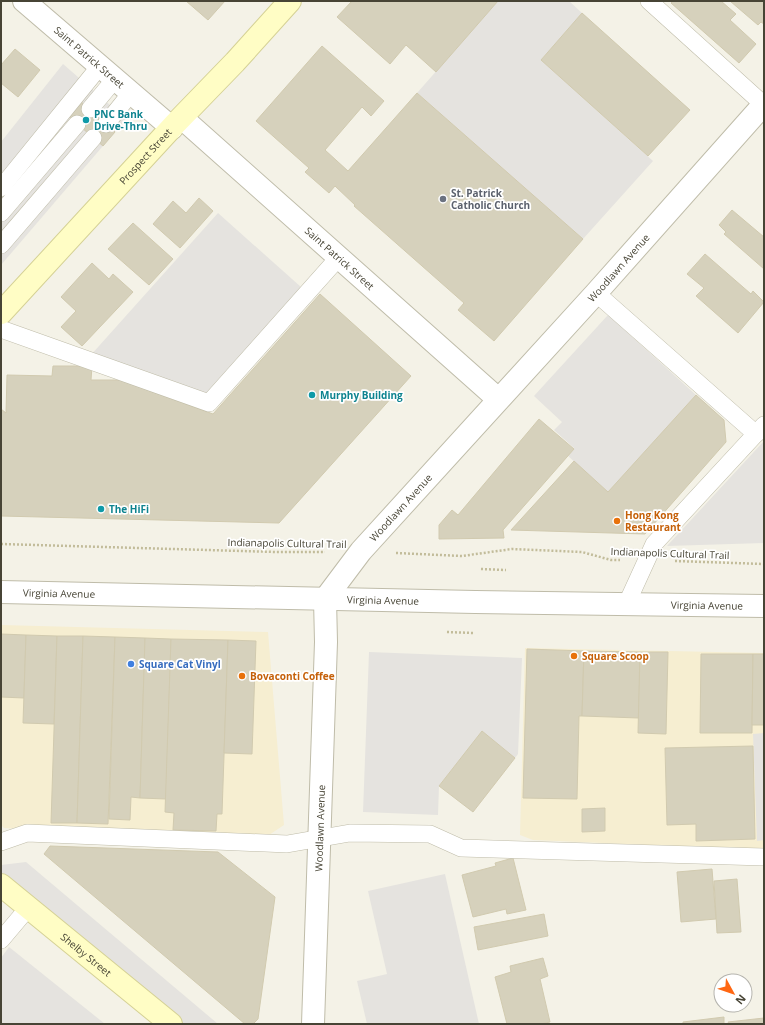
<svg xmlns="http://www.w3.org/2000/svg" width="765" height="1025" viewBox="0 0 765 1025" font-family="'Open Sans',sans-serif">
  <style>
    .commercial { fill: #f6eed1 }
    .parking { fill: #e5e3df }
    .building { fill: #d6d1bc; stroke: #d1caaf }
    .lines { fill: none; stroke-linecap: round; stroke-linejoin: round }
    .service-casing { stroke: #bfbca9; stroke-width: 18 }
    .minor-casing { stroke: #bfbca9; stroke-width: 24 }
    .tertiary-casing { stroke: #bfbca9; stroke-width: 24 }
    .secondary-casing { stroke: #d5d195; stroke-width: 24 }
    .path { stroke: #c2bc9a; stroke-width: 2.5; stroke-dasharray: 2 2; stroke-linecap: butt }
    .service { stroke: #fff; stroke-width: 17 }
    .minor { stroke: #fff; stroke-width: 22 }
    .tertiary { stroke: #fff; stroke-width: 22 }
    .secondary { stroke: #fffdc5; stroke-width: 22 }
    .culture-dot { fill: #0f9aa8; stroke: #fff; stroke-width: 1.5 }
    .worship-dot { fill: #6b7280; stroke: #fff; stroke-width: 1.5 }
    .food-dot { fill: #e8710a; stroke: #fff; stroke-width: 1.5 }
    .shop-dot { fill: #3f7fe0; stroke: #fff; stroke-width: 1.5 }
    .labels { text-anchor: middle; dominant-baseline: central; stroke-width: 3.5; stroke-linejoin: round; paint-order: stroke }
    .street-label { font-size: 10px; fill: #474435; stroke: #fff }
    .culture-label { font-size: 10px; font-weight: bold; fill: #0d838f; stroke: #fff; text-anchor: start }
    .worship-label { font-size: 10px; font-weight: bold; fill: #5b616d; stroke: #fff; text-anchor: start }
    .food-label { font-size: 10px; font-weight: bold; fill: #c56008; stroke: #fff; text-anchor: start }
    .shop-label { font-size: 10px; font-weight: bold; fill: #366cbe; stroke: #fff; text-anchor: start }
  </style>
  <rect width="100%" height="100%" fill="#f4f2e7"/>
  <g class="commercial">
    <polygon points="1,625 268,632 284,825 263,839 4,828 1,825"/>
    <polygon points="525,648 764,653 764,850 533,840 520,835"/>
  </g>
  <g class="parking">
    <polygon points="498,1 569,1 582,13 541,60 653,161 583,239 417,93"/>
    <polygon points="63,64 126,119 1,265 1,142"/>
    <polygon points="218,213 301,287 202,398 90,356"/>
    <polygon points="608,315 696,395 608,492 567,455 574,448 554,430 562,422 534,396"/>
    <polygon points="764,441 764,543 667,546"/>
    <polygon points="369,652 522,658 518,754 515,758 482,732 439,786 438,815 363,812"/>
    <polygon points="764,733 764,840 757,841 753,734"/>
    <polygon points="26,862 218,1024 181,1024 1,876 1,865"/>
    <polygon points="445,874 479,1024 367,1024 357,981 387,974 368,891"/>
    <polygon points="9,947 105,1024 1,1024 1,958"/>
  </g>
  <g class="building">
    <polygon points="186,1 225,1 208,20"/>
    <polygon points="352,1 498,1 436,72 406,45 390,64 337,17"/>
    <polygon points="673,1 721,1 736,14 730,20 756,44 739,63 671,3"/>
    <polygon points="730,1 764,1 764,24 761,22 758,25"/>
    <polygon points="582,13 690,110 648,156 541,60"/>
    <polygon points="322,46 384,101 371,116 362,107 325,150 348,171 417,93 583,239 494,341 458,310 464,303 354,206 355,205 335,186 329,193 305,172 309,168 256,121"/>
    <polygon points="15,49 40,70 18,97 1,83 1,65"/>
    <polygon points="79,100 115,132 103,146 67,115"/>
    <polygon points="199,198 213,211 180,248 153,224 173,201 186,213"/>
    <polygon points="732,210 764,237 764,269 724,234 726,232 719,225"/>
    <polygon points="133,223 173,259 149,285 108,249"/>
    <polygon points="705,254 751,294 753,291 764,302 738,333 696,296 704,288 687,274"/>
    <polygon points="92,263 109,279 113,274 133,292 82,346 61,327 76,311 61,297"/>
    <polygon points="320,294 411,376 279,523 1,516 1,409 6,413 7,375 52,376 53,366 92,366 91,380 120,380 213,414"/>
    <polygon points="696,395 724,420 726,442 645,534 511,530 574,461 608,492"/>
    <polygon points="539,419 574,449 503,530 504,538 439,539 439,525 452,510 458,515"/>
    <polygon points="1,634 26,635 24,698 1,697"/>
    <polygon points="26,635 57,636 54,724 23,723"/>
    <polygon points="57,636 83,636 77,823 51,823"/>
    <polygon points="83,636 115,637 108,824 77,823"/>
    <polygon points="115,637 145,638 140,798 131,797 130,820 109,819"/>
    <polygon points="145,638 171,639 166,799 140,798"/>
    <polygon points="171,639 228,640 222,814 217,814 216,831 173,830 174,813 165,812"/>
    <polygon points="228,640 256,641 252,754 224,753"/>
    <polygon points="527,649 584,651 582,716 579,716 577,799 523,798"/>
    <polygon points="584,651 640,652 639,718 582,716"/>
    <polygon points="640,652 668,652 666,734 638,733"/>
    <polygon points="701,654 753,654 752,733 700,733"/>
    <polygon points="753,654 764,654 764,725 752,725"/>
    <polygon points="482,731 515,758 473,812 439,786"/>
    <polygon points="753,746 755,839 696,841 696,824 667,825 665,748"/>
    <polygon points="605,808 605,831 582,832 582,809"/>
    <polygon points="50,846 218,852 275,897 258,1019 253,1024 245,1024 44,854"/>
    <polygon points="513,858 526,910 507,914 506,909 473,917 462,875 496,866 495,863"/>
    <polygon points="712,869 716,919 681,922 677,872"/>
    <polygon points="737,879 741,932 717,933 714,881"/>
    <polygon points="544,914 548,936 478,950 474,927"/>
    <polygon points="543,958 548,976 540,979 550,1022 541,1024 507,1024 495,977 511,972 510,966"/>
    <polygon points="724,1017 724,1024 683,1024 683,1022"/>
    <polygon points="764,1018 764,1024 729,1024 728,1022"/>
  </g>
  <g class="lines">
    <defs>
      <g id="service">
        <polyline points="649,1 764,105"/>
        <polyline points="90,109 115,79"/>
        <polyline points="106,124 131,93"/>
        <polyline points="1,188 100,66"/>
        <polyline points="1,213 77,124"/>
        <polyline points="1,245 93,138"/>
        <polyline points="596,293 756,434"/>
        <polyline points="1,329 209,403 339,257"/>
        <polyline points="627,603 654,544 764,425"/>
        <polyline points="1,842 27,833 287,844 350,833 430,834 461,848 764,857"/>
        <polyline points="1,940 28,908"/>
      </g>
      <g id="minor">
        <path id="s1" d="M24,1L172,128"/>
        <path id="s2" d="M182,118L498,399"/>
        <path id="s3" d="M313,1024L326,642L325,599L361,551L596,293L764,104"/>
      </g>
      <g id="tertiary">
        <path id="s4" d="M1,592L475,602L764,606"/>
      </g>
      <g id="secondary">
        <path id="s5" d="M1,313L174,125L235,62L290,1"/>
        <path id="s6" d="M1,885L171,1024"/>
      </g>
    </defs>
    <use href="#service" class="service-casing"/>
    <use href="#minor" class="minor-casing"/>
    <use href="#tertiary" class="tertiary-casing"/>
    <use href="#secondary" class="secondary-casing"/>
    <g class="path">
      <polyline points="1,544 276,552 325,552"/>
      <polyline points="396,553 462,556 512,549 582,552 611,560 620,560"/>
      <polyline points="675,561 764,564"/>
      <polyline points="481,569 506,570"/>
      <polyline points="447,632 473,633"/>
    </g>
    <use href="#service" class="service"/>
    <use href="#minor" class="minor"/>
    <use href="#tertiary" class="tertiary"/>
    <use href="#secondary" class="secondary"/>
  </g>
  <g class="culture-dot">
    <circle cx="86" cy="120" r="4"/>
    <circle cx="312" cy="395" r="4"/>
    <circle cx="101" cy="509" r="4"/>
  </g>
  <circle class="worship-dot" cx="443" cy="199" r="4"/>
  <g class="food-dot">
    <circle cx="617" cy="521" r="4"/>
    <circle cx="574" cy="656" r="4"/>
    <circle cx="242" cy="676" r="4"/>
  </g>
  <circle class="shop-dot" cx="131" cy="664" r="4"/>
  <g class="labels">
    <g class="street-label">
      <text stroke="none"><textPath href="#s1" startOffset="86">Saint Patrick Street</textPath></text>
      <text stroke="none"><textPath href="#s5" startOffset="213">Prospect Street</textPath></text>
      <text stroke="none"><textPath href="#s2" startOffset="211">Saint Patrick Street</textPath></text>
      <text stroke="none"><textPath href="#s3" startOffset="868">Woodlawn Avenue</textPath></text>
      <text stroke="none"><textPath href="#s3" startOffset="544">Woodlawn Avenue</textPath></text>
      <text transform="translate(287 543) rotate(1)">Indianapolis Cultural Trail</text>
      <text transform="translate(670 553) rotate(2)">Indianapolis Cultural Trail</text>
      <text stroke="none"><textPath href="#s4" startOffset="58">Virginia Avenue</textPath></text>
      <text stroke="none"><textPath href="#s4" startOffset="382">Virginia Avenue</textPath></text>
      <text stroke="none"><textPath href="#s4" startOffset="706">Virginia Avenue</textPath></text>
      <text stroke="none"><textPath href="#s3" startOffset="196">Woodlawn Avenue</textPath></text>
      <text stroke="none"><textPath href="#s6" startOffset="110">Shelby Street</textPath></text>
    </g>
    <g class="culture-label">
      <text x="94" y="114">PNC Bank<tspan x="94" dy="12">Drive-Thru</tspan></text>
      <text x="320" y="395">Murphy Building</text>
      <text x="109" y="509">The HiFi</text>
    </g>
    <g class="worship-label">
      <text x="451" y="193">St. Patrick<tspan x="451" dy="12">Catholic Church</tspan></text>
    </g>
    <g class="food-label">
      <text x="625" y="515">Hong Kong<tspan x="625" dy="12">Restaurant</tspan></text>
      <text x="582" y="656">Square Scoop</text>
      <text x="250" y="676">Bovaconti Coffee</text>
    </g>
    <g class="shop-label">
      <text x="139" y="664">Square Cat Vinyl</text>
    </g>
  </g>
  <rect width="765" height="1025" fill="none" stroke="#474435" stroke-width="4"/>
  <g transform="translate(733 993) rotate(130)"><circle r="19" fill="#ffffff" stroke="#b5b4ae"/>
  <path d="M0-3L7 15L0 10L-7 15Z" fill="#ff6712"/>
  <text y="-6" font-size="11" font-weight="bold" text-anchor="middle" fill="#474435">N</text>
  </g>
</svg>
